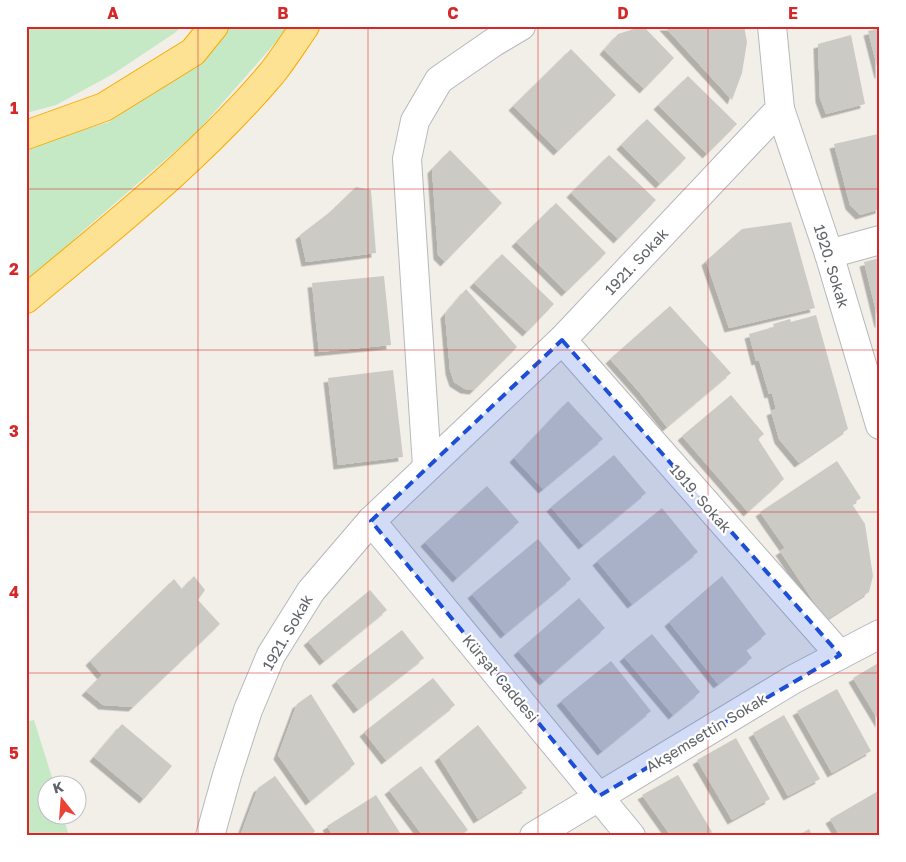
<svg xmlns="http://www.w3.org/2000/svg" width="906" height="862" viewBox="0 0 906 862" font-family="'Golos Text',sans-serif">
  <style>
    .green { fill: #c5e8c5 }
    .building { fill: #cccac5; filter: url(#shadow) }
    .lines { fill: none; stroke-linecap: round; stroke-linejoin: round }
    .minor-casing { stroke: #b5b8bc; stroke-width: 30 }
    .tertiary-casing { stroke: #b5b8bc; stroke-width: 30 }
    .motorway-casing { stroke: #f9ab00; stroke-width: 30 }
    .minor { stroke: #fff; stroke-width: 28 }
    .tertiary { stroke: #fff; stroke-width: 28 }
    .motorway { stroke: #fde293; stroke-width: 28 }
    .marked { fill: #1d4ed8; fill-opacity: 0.2; stroke: #1d4ed8; stroke-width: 4; stroke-dasharray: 10 6; stroke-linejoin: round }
    .grid { fill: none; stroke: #d62828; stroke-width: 1; stroke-opacity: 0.55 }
    .labels { text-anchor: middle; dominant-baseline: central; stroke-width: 4.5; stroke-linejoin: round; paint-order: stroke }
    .street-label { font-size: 15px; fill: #5f6368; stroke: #fff }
    .neatline { fill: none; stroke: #d62828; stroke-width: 2 }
    .grid-label { font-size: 16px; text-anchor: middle; font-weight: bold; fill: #d62828 }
  </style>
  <defs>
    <filter id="shadow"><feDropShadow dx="-4.5" dy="4.5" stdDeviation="0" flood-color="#0004"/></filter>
  </defs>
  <rect width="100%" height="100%" fill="#f1efe8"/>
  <g class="green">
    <polygon points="26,26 182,26 176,32 113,74 56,105 26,113"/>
    <polygon points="223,26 290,26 196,133 84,230 26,285 26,146 109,122 199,57"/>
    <polygon points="34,720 54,784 48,784 48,814 63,815 69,836 26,836 26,722"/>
  </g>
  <g class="building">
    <polygon points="643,26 674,58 644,89 604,50 618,34"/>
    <polygon points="664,26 744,26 747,42 742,73 732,100"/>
    <polygon points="880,28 880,74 879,74 868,31"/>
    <polygon points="851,35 865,104 826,114 820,98 818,44"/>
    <polygon points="571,49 616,95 558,151 513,106"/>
    <polygon points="688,76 737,124 707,154 658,105"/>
    <polygon points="647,119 686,158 660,184 621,145"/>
    <polygon points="878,134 880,140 880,209 860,215 850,205 834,144"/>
    <polygon points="450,150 502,203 445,262 438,255 432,169"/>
    <polygon points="609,155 656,200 618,239 571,193"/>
    <polygon points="356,187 371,190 376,253 306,262 300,235 330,212"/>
    <polygon points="556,203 606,253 566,292 516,242"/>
    <polygon points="791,222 815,308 729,328 706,261 742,229"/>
    <polygon points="502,254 554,304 527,332 474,283"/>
    <polygon points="880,258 880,323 879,323 864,262"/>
    <polygon points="384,276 391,345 319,352 312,283"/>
    <polygon points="466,289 517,347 474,390 465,389 454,382 450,370 445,314"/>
    <polygon points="670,306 731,373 667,427 640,393 610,359"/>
    <polygon points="816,315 848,429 799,463 779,439 771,411 776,409 772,393 769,394 759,360 756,361 749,334 774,327 773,324 790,319 791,322"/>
    <polygon points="393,370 403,457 338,465 328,378"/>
    <polygon points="731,395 764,434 758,439 784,479 748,512 682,436"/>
    <polygon points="568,401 603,439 543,489 514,458"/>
    <polygon points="614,455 646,493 583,545 551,507"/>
    <polygon points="837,461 861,498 852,504 865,524 873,576 869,592 826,620 780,551 785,548 760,512"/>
    <polygon points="487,486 519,522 457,578 425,542"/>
    <polygon points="662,508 698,552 632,604 597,561"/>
    <polygon points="538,539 571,579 505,634 472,594"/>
    <polygon points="194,576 205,590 198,600 220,624 133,707 103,705 86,691 102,675 90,661 174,579 182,589"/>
    <polygon points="722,576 766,634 746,650 752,658 718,684 669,622"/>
    <polygon points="370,590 387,610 324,661 308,641"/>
    <polygon points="579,598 605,628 544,681 518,651"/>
    <polygon points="402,630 424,658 358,709 336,681"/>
    <polygon points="652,634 700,692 673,715 624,657"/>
    <polygon points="611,661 651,711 602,751 561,701"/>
    <polygon points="880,662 880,723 853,678"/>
    <polygon points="433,678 455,705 386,760 364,732"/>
    <polygon points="837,689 871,751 832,773 797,711"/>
    <polygon points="311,694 355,764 310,801 278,755 297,704"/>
    <polygon points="784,715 820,779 788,796 753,733"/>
    <polygon points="122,724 172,766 144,799 94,757"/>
    <polygon points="478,725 527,788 478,819 439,757"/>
    <polygon points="736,738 770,799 732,820 697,760"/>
    <polygon points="421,766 468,830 460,836 423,836 389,790"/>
    <polygon points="678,775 712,832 708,836 671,836 642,795"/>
    <polygon points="275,776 315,831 311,836 240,836 258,788"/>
    <polygon points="880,790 880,836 840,836 830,819"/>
    <polygon points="376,795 402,836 333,836 327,826"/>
    <polygon points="809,829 813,836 797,836"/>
  </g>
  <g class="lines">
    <defs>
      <g id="minor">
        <polyline points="780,109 829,254 880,425"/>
        <polyline points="829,254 880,240"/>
        <polyline points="562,340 840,655"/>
        <polyline points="534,836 794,679 880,634"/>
      </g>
      <g id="tertiary">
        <polyline points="427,466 407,159 415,121 439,80 494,42 521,26"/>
        <polyline points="371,521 631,836"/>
        <polyline points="210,836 227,775 248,710 271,655 311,591 371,521 562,340 780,109 772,26"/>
      </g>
      <g id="motorway">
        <polyline points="26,135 104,107 193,52 214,26"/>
        <path d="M26,299C111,228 200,158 272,73C284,58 294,42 305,26"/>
      </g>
    </defs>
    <use href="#minor" class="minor-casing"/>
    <use href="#tertiary" class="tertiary-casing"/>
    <use href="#motorway" class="motorway-casing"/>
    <use href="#minor" class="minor"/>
    <use href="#tertiary" class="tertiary"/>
    <use href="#motorway" class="motorway"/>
  </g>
  <path class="marked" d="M562,340L840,655L599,796L371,521Z"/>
  <path class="grid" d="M198,26V836M368,26V836M538,26V836M708,26V836M26,189H880M26,350H880M26,512H880M26,673H880"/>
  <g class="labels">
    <g class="street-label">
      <text transform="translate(636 261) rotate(-47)">1921. Sokak</text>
      <text transform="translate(832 266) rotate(73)">1920. Sokak</text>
      <text transform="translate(701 498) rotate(49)">1919. Sokak</text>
      <text transform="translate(287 632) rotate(-60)">1921. Sokak</text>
      <text transform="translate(501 678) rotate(50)">Kürşat Caddesi</text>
      <text transform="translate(706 732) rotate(-31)">Akşemsettin Sokak</text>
    </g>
  </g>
  <rect width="906" height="862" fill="none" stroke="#ffffff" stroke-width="55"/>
  <g transform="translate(62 800) rotate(343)"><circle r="24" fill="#ffffff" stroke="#bfc1c3"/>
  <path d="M0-4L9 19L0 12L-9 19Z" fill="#ea4335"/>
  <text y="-8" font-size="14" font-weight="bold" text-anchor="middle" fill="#5f6368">K</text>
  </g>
  <rect x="28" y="28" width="850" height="806" class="neatline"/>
  <g class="grid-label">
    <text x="113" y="19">A</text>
    <text x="283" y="19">B</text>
    <text x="453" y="19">C</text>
    <text x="623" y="19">D</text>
    <text x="793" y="19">E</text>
    <text x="14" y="114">1</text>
    <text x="14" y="275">2</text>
    <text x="14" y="437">3</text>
    <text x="14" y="598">4</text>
    <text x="14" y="759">5</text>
  </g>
</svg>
